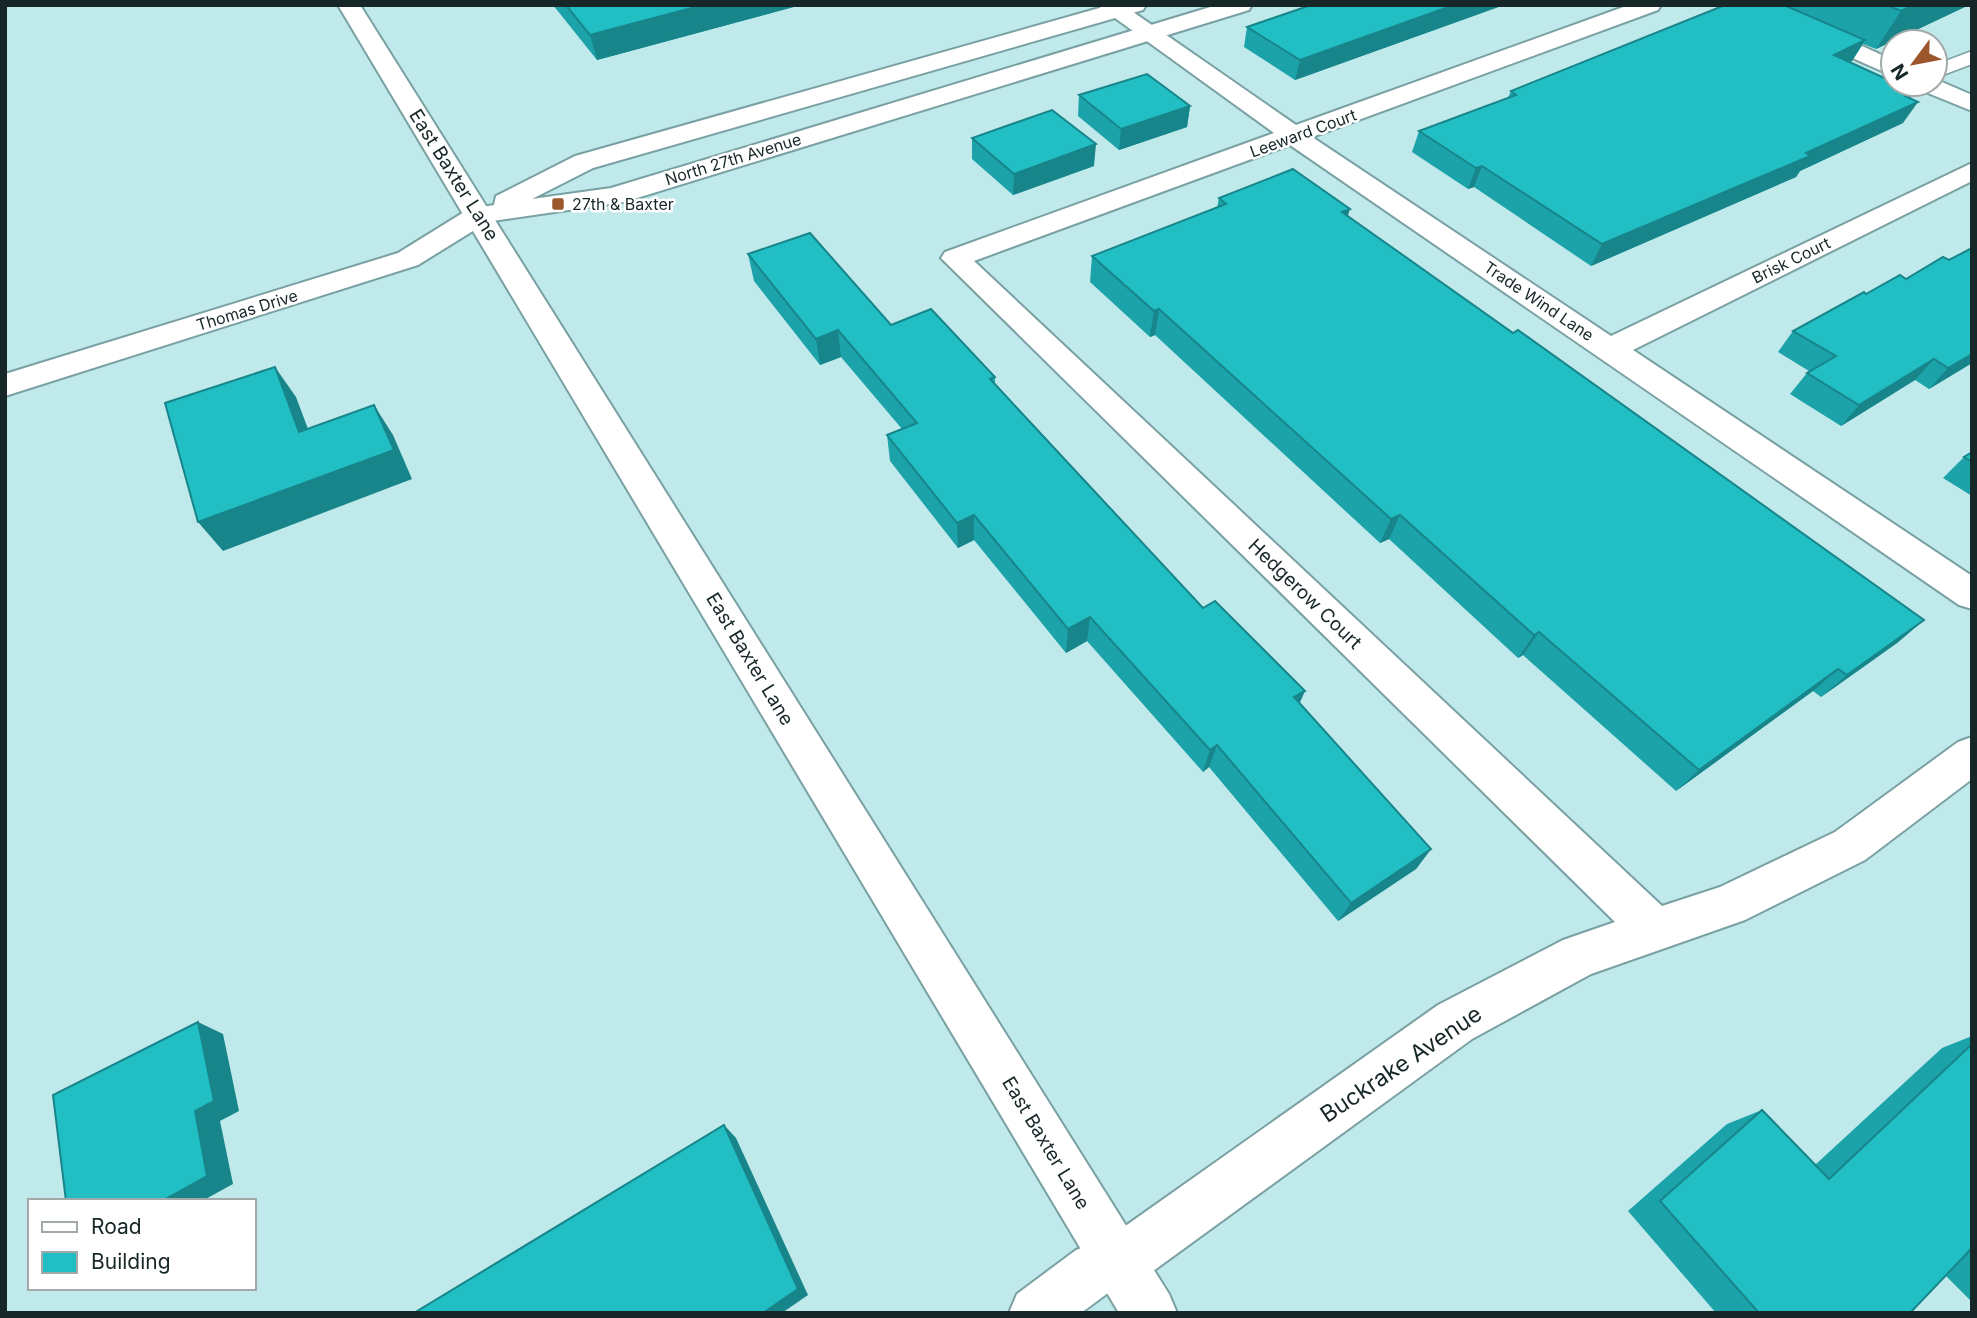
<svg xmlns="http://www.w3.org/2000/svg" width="1977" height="1318" viewBox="0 0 1977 1318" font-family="Inter,sans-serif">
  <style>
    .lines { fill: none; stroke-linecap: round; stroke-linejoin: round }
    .service-casing { stroke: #79a0a2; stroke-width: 3 }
    .minor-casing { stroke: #79a0a2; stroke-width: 4 }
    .tertiary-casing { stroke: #79a0a2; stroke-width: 4 }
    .secondary-casing { stroke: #79a0a2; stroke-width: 4 }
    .service { fill: #fff; fill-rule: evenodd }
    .minor { fill: #fff; fill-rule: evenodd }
    .tertiary { fill: #fff; fill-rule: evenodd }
    .secondary { fill: #fff; fill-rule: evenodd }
    .wall { fill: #1ca3a9 }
    .shaded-wall { fill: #178589 }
    .building { fill: #21bec4; stroke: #178589; stroke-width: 2 }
    .poi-dot { fill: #9c562c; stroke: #fff; stroke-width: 2.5 }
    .labels { text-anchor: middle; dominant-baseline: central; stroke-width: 5; stroke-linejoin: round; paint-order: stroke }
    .far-street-label { font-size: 16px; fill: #172728; stroke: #fff }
    .far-poi-label { font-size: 16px; fill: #172728; stroke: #fff; text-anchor: start }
    .street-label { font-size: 19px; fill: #172728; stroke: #fff }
    .near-street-label { font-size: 23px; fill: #172728; stroke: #fff }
  </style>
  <rect width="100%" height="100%" fill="#c0e9eb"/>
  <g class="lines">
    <defs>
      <polygon id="service" points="1972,51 1972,64 1935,78 1935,65"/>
      <g id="minor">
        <polygon points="1097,5 1123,5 1296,125 1629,5 1661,5 1658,10 1312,137 1611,336 1972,163 1972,181 1633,350 1972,576 1972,609 1959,605 1290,145 974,261 1662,906 1720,887 1835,832 1958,742 1972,737 1972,779 1865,860 1745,920 1591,974 1472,1039 1138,1282 1108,1293 1081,1313 1009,1313 1017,1294 1076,1250 1107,1239 1438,1005 1563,940 1615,922 941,258 945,252 1274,133"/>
        <polygon points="1741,5 1771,5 1893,60 1893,76 1744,10"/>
        <polygon points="1935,79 1972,95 1972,111 1918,89 1915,84 1935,84"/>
        <polygon points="479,207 489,209 493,215 489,221 418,265 5,396 5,374 398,253 469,209"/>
      </g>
      <polygon id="tertiary" points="1110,5 1146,5 1143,10 593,168 532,199 611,188 1217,5 1252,5 1249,10 624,202 479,223 469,221 465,215 469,209 494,205 496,196 575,156"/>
      <polygon id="secondary" points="338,5 360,5 1169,1294 1177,1313 1119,1313"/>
    </defs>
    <use href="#service" class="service-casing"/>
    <use href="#minor" class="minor-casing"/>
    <use href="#tertiary" class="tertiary-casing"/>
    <use href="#secondary" class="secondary-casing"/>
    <use href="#service" class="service"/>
    <use href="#minor" class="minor"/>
    <use href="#tertiary" class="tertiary"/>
    <use href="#secondary" class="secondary"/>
  </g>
  <g class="wall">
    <polygon points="553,5 801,5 597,60"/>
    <polygon points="1504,5 1295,80 1244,47 1247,27"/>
    <polygon points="1725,5 1969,5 1876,49 1863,44 1852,61 1850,62 1914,92 1910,99 1903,123 1800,171 1796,177 1591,266 1474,187 1468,189 1412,152 1419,131 1508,98 1511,91"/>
    <polygon points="1079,95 1190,106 1187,127 1119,150 1078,116"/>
    <polygon points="972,138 1094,166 1013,195 972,159"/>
    <polygon points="1219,198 1347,216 1924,620 1897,643 1821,697 1813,691 1676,791 1523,655 1518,658 1389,539 1380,543 1155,335 1150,337 1090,282 1092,256 1217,208"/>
    <polygon points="748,254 995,377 995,383 1203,608 1299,703 1431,849 1416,869 1338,921 1209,767 1203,772 1087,641 1066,653 974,540 958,548 890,461 887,435 902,429 841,357 820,365 754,281"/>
    <polygon points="1793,331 1972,363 1929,389 1915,380 1841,426 1790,394 1807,373 1809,371 1778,352"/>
    <polygon points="1972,452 1972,496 1943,478 1964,457"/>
    <polygon points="1972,1036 1972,1302 1946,1276 1910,1313 1716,1313 1628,1211 1727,1124 1762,1110 1815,1165 1942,1048"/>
  </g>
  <g class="shaded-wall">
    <polygon points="703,5 801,5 597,60 590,35"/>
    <polygon points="1454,5 1504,5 1295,80 1300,60"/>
    <polygon points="1913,5 1969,5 1876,49 1901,11"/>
    <polygon points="1865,40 1852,61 1821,75 1834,55"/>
    <polygon points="1914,92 1902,109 1918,102 1903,123 1800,171 1796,177 1591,266 1602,244 1806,153"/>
    <polygon points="1190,106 1187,127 1119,150 1121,129"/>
    <polygon points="1096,144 1094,166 1013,195 1014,174"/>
    <polygon points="1482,166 1474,187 1468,189 1476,168"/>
    <polygon points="1350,209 1342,234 1342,212"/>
    <polygon points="1159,309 1155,335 1150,337 1154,311"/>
    <polygon points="838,330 841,357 820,365 816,339"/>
    <polygon points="1972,354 1972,363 1929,389 1948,368"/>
    <polygon points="1934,359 1915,380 1841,426 1859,405"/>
    <polygon points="275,367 296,397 320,461 299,432"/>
    <polygon points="374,405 393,435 412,479 223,551 198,522"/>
    <polygon points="974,515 974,540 958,548 957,523"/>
    <polygon points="1400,515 1389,539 1380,543 1391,519"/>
    <polygon points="1090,617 1087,641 1066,653 1068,629"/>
    <polygon points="1924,620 1897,643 1821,697 1847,675"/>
    <polygon points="1539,632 1523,655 1518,658 1534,635"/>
    <polygon points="1838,669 1813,691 1676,791 1699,770"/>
    <polygon points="1305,691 1295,714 1294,697"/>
    <polygon points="1217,745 1209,767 1203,772 1210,750"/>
    <polygon points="1431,849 1416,869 1338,921 1351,903"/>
    <polygon points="198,1022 223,1034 239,1111 220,1121 233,1184 202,1201 162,1201 195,1111"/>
    <polygon points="724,1125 736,1138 808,1295 782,1313 763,1313"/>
  </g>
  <g class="building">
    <polygon points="566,5 703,5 590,35"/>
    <polygon points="1311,5 1454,5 1300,60 1247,27"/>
    <polygon points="1725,5 1784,5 1865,40 1834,55 1893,82 1893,84 1897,84 1914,92 1905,96 1918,102 1806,153 1810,156 1602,244 1482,166 1476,168 1419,131 1516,95 1511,91"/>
    <polygon points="1887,5 1913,5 1901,11"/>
    <polygon points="1147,74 1190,106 1121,129 1079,95"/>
    <polygon points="1052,110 1096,144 1014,174 972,138"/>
    <polygon points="1293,169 1350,209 1342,212 1513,333 1518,330 1924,620 1847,675 1838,669 1699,770 1539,632 1534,635 1400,515 1391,519 1159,309 1154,311 1092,256 1226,204 1219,198"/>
    <polygon points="810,233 891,325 931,309 995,377 990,379 1203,608 1215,601 1305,691 1294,697 1431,849 1351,903 1217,745 1210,750 1090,617 1068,629 974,515 957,523 887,435 917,423 838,330 816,339 748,254"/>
    <polygon points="1972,248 1972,354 1948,368 1934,359 1859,405 1807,373 1836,356 1793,331 1864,292 1866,294 1900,275 1906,279 1943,257 1949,260"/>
    <polygon points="275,367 299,432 374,405 394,450 198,522 165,403"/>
    <polygon points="1972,452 1972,462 1964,457"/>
    <polygon points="198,1022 214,1101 195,1111 207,1176 162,1201 66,1201 53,1095"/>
    <polygon points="1972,1044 1972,1248 1910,1313 1759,1313 1660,1201 1762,1110 1829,1179"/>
    <polygon points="724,1125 798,1289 763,1313 414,1313"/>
  </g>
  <rect class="poi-dot" x="551" y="197" width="14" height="14" rx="3.5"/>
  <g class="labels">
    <g class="far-street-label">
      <text transform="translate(1303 133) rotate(-20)">Leeward Court</text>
      <text transform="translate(733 159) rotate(-17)">North 27th Avenue</text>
      <text transform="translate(1791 260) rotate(-26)">Brisk Court</text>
      <text transform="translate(1539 301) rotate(34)">Trade Wind Lane</text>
      <text transform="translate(247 310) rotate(-17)">Thomas Drive</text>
    </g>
    <g class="far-poi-label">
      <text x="572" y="204">27th &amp; Baxter</text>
    </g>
    <g class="street-label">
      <text transform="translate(454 175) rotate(58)">East Baxter Lane</text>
      <text transform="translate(1305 594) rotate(44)">Hedgerow Court</text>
      <text transform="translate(750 659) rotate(59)">East Baxter Lane</text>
      <text transform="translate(1046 1143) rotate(59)">East Baxter Lane</text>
    </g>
    <g class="near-street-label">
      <text transform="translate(1401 1064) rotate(-34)">Buckrake Avenue</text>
    </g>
  </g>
  <rect width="1977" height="1318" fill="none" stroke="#172728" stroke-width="14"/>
  <rect x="28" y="1199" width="228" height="91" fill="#ffffff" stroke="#a2a9a9" stroke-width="2"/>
  <rect x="42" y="1222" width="35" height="10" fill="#ffffff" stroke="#a2a9a9" stroke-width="2"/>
  <text x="91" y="1234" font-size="21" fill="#172728">Road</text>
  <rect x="42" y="1252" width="35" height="21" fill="#21bec4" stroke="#a2a9a9" stroke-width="2"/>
  <text x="91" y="1269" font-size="21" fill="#172728">Building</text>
  <g transform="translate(1914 63) rotate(238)"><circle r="33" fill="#ffffff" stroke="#a2a9a9" stroke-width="2"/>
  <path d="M0-5L12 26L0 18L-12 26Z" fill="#9c562c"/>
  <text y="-10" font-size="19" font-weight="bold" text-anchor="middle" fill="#172728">N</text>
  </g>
</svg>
